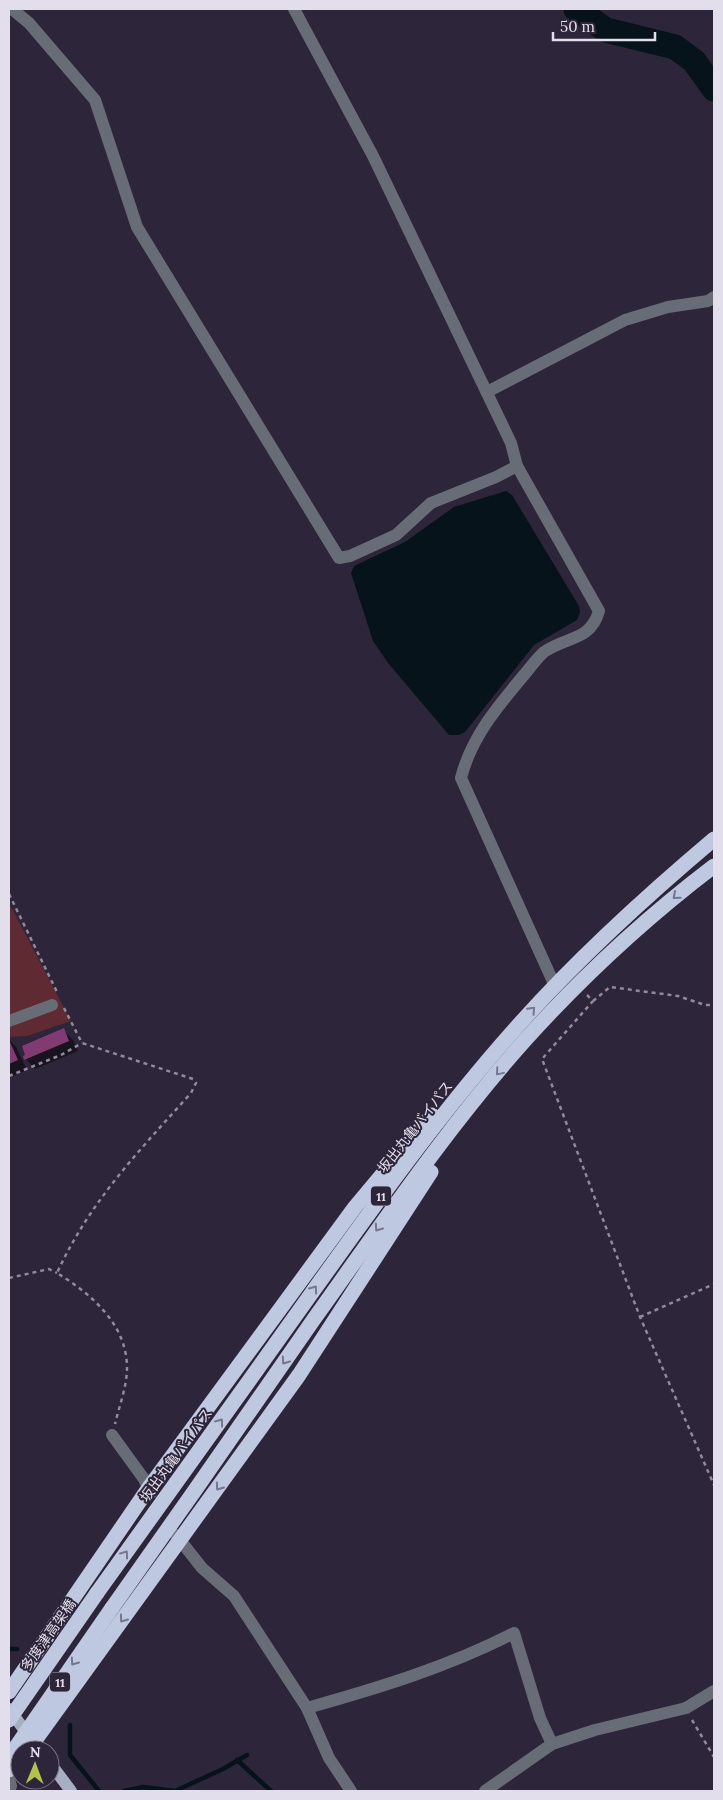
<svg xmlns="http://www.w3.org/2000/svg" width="723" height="1800" viewBox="0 0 723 1800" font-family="Lora,'Noto Sans JP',serif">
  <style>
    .green { fill: #602a33 }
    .water { fill: #06131a }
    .shadow { fill: #0007 }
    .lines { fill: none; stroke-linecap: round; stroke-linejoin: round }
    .stream { stroke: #06131a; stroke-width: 4.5 }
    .river { stroke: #06131a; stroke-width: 25 }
    .building { fill: #823b72 }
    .path { stroke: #908a9a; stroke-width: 2.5; stroke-dasharray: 4 4; stroke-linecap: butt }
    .minor { stroke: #686c76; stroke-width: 12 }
    .major { stroke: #a6aec3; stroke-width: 12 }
    .highway { stroke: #bec9e1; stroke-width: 15 }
    .highway-bridge { stroke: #bec9e1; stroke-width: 15 }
    .oneway { stroke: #76778d }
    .labels { text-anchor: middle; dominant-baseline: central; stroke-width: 4; stroke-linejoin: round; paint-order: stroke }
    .shield { fill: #2d2539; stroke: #aca6b6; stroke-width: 1 }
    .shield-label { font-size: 12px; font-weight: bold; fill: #e3deeb }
    .street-label { font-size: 14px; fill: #e3deeb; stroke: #2d2539 }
  </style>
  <rect width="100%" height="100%" fill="#2d2539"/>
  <polygon class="green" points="9,903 71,1021 27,1036 9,1037"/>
  <polygon class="water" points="506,491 512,495 579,606 580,612 577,620 534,645 465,732 459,735 449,735 388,663 373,641 351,573 354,566 405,542 454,507"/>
  <g class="shadow">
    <polygon points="63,1030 73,1040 78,1051 35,1069 26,1059"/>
    <polygon points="9,1039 16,1047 27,1070 9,1078"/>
  </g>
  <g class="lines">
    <g class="stream">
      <polyline points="9,1649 17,1649"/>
      <polyline points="70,1725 70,1755 99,1791"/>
      <polyline points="237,1760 271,1791"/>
      <polyline points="124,1791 143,1787 175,1791 223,1769 247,1755"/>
    </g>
    <polyline class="river" points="576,9 606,30 675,47 694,61 714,89"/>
  </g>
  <g class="building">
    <polygon points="64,1028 69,1041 24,1060 23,1056 25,1055 22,1046"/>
    <polygon points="9,1040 18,1060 9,1064"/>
  </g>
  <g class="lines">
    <g class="path">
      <polyline points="9,894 58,994"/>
      <polyline points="587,995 593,1001 542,1059 640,1317 714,1485"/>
      <polyline points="593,1001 610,987 678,996 705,1005 714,1005"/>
      <path d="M64,1008L82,1043L193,1079L196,1083L191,1093C139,1151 90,1201 57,1273C91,1294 127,1324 127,1368C127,1386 119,1407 115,1424"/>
      <polyline points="9,1076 61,1055 82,1043"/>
      <polyline points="9,1278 49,1269 57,1273"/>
      <polyline points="640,1317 714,1284"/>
      <polyline points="692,1720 714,1757"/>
    </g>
    <g class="minor">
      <polyline points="12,9 29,23 95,100 137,227 339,558 350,556 396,535 431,503 496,477 517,466"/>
      <path d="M294,9L373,156L511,443L517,466L599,611C590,642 566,636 544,652C537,658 530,668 524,675C497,707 471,738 461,778L555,986"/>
      <polyline points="487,392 625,320 668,307 708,301 714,297"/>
      <polyline points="9,1021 52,1005"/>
      <polyline points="112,1435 144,1479 151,1493"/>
      <polyline points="176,1535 202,1568 234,1596 307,1708 329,1758 351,1791"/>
      <path d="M307,1708C378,1688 448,1667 514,1633L540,1718L552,1744"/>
      <polyline points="9,1778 11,1786 9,1790"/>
      <polyline points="485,1791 552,1744 595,1730 686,1708 714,1691"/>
    </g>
    <g class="major">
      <polyline points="9,1709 39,1750"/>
      <polyline points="50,1763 71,1791"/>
    </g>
    <g class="highway">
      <path d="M97,1593C168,1494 240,1394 311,1294C376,1203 441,1112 515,1029C576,960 644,898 714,839"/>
      <path d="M112,1608C180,1512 247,1416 314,1319C382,1224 448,1126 526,1039C583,976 647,917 714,866"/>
      <polyline points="9,1692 148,1489 355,1207 432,1115"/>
      <polyline points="28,1750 299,1375 431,1172"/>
      <polyline points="9,1770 20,1758"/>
    </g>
    <g class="highway-bridge">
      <polyline points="9,1720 97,1593"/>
      <polyline points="9,1757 112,1608"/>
    </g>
  </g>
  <defs><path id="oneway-chevron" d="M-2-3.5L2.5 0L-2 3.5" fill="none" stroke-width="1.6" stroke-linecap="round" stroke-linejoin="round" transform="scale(1.25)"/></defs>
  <g class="oneway">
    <use href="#oneway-chevron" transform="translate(676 896) rotate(139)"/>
    <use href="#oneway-chevron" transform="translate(532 1010) rotate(-47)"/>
    <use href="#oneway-chevron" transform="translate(499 1072) rotate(130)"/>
    <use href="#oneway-chevron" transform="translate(378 1228) rotate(125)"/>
    <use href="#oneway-chevron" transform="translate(314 1289) rotate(-54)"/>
    <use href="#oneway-chevron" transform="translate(285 1361) rotate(125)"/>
    <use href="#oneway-chevron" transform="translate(220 1422) rotate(-54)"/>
    <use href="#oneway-chevron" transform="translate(219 1487) rotate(126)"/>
    <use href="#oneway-chevron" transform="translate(125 1554) rotate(-54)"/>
    <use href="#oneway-chevron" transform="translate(123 1619) rotate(126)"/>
    <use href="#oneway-chevron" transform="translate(74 1662) rotate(125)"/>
  </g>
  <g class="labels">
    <g class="shield">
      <rect x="371" y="1186.5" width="20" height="19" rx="4"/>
      <rect x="50" y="1672.5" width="20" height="19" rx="4"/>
    </g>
    <g class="shield-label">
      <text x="381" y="1196">11</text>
      <text x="60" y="1682">11</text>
    </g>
    <g class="street-label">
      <text transform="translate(415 1127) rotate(-52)">坂出丸亀バイパス</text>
      <text transform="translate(176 1455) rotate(-54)">坂出丸亀バイパス</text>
      <text transform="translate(48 1635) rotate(-55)">多度津高架橋</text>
    </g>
  </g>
  <rect width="723" height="1800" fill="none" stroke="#e3deeb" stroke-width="20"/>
  <g transform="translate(35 1765) rotate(1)"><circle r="24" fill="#2d2539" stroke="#766f80"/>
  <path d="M0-4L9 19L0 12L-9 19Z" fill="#b2c34c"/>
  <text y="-8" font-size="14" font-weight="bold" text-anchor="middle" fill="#e3deeb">N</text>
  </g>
  <path d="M553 32v8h102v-8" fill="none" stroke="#e3deeb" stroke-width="2.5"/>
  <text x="560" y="32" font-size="15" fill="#e3deeb" stroke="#2d2539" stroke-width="4" paint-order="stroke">50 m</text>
</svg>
